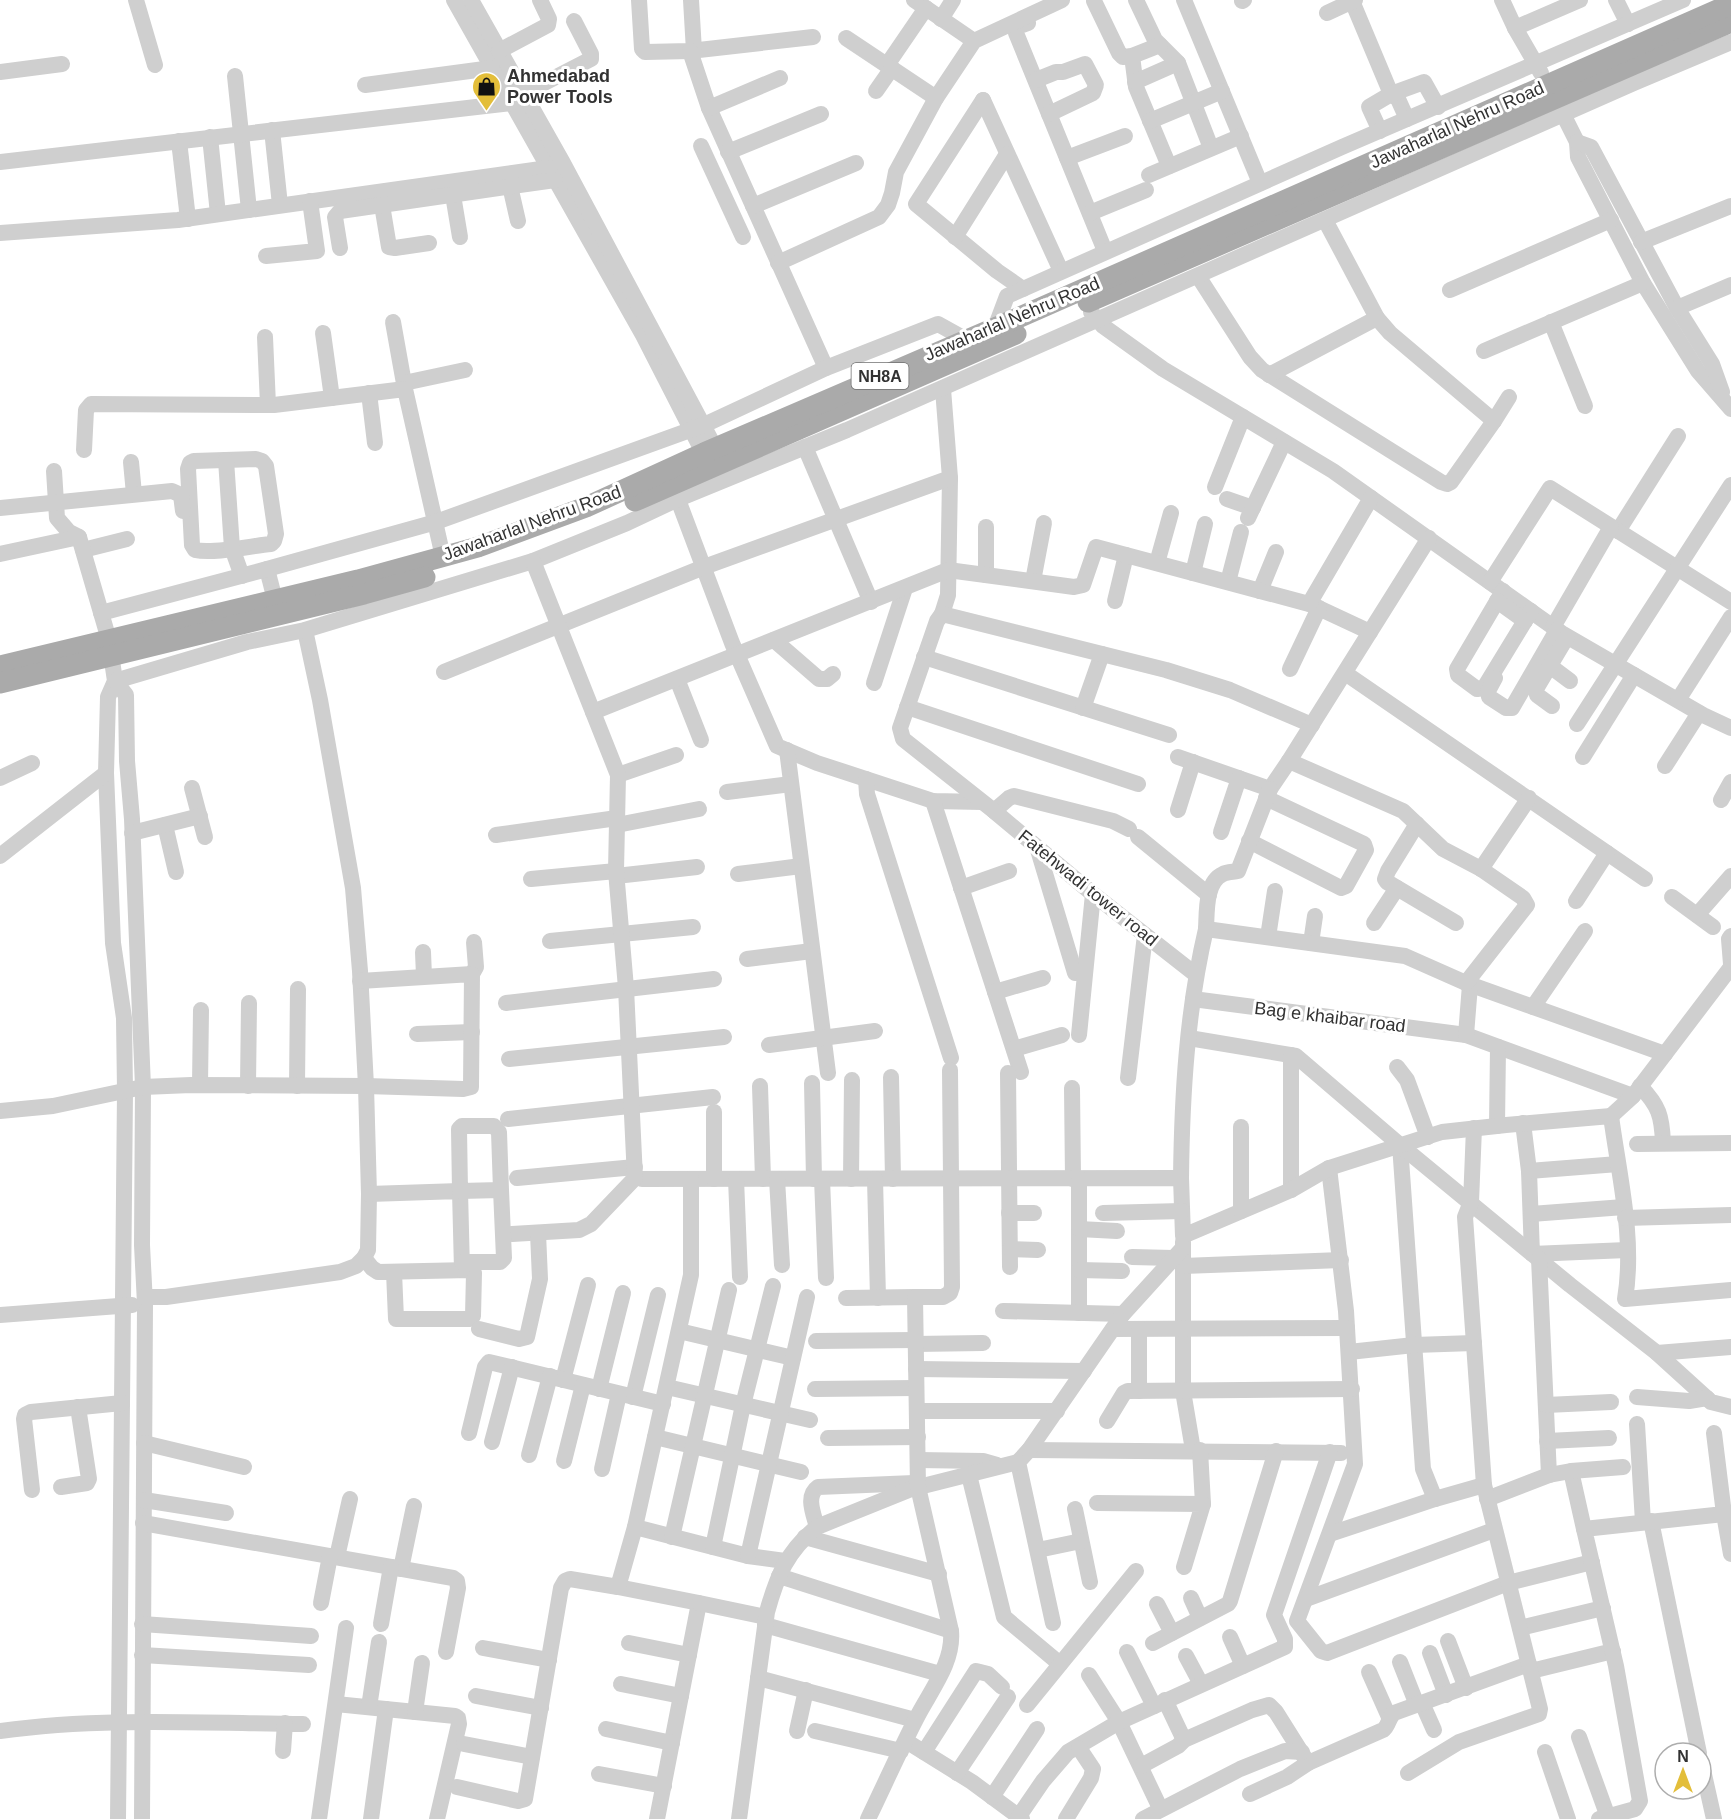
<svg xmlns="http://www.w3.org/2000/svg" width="1731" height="1819" viewBox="0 0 1731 1819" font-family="Arial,sans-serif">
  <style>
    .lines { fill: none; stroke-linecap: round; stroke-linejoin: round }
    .minor { stroke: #cfcfcf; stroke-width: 16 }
    .major { stroke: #aaa; stroke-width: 21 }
    .labels { text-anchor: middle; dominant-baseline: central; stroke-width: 6; stroke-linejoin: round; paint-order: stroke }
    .shield { fill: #fff; stroke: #707070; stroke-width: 1.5 }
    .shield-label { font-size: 16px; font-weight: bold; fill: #323232 }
    .poi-label { font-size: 18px; font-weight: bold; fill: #323232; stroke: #fff; text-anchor: start }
    .street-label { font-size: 18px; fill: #323232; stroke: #fff }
  </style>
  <rect width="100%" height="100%" fill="#fff"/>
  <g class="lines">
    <g class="minor">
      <polyline points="136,0 155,65"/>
      <polyline points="454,0 643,335 708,462"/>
      <polyline points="471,0 563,163 720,457"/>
      <polyline points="639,0 642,49 645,52 690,51 813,37"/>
      <polyline points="691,0 694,51"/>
      <polyline points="914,0 974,41"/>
      <polyline points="1136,0 1155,40 1178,63 1211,148"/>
      <polyline points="1184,0 1260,183"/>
      <polyline points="1502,0 1515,28 1541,73"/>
      <polyline points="1616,0 1628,24"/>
      <polyline points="1094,1 1119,53 1123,57 1132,56 1160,45"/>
      <polyline points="1242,1 1244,0"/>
      <polyline points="1352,1 1391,94 1398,99 1407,119"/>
      <polyline points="1327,13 1355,0"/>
      <polyline points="941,19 953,0"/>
      <polyline points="1028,23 1017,27 1016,33 1105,251"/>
      <polyline points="1515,28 1580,0"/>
      <polyline points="846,38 936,98"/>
      <polyline points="499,51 548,25 549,19 540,0"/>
      <polyline points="690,51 709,108 826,368"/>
      <polyline points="1132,56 1136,87 1169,166"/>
      <polyline points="887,65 926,8"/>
      <polyline points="0,72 62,64"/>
      <polyline points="235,76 249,210"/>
      <polyline points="1036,80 1056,72 1063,72 1085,64 1096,85 1093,93 1049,114"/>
      <polyline points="1135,82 1178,63"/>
      <polyline points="365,85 492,68"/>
      <polyline points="876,91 892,68"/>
      <polyline points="523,94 591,59 591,54 574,21"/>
      <polyline points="983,100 916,204 997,271 1023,289"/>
      <polyline points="983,100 1061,271"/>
      <polyline points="1559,106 1577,142 1578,157 1643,283 1698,371 1731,409"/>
      <polyline points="709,108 780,78"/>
      <polyline points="1150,121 1222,91"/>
      <polyline points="272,130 280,205"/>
      <polyline points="1380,131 1369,107 1391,94 1424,82 1438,107"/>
      <polyline points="210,137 218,214"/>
      <polyline points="179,141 188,219"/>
      <polyline points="1577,142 1591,147 1677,308 1712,364 1722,392"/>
      <polyline points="701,146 743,237"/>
      <polyline points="728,152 821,114"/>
      <polyline points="1067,158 1125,136"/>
      <polyline points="0,162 511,103"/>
      <polyline points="1149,175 1241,136"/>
      <polyline points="510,186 518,221"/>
      <polyline points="453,195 460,237"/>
      <polyline points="382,205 389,247 395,248 429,243"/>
      <polyline points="753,206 856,163"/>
      <polyline points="1090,213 1146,190"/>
      <polyline points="1325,220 1377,318"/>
      <polyline points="0,233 178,220 548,168"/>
      <polyline points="955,237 1007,154"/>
      <polyline points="1641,242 1731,206"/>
      <polyline points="340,248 335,217 340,211 555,180"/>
      <polyline points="266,256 317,251 310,201"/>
      <polyline points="778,263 879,217 888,205 892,193 896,172 936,98 974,41 1062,0"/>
      <polyline points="1198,276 1250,357 1262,370 1441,482 1447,484 1451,482 1494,421"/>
      <polyline points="1450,290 1611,220"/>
      <polyline points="1677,308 1731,285"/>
      <polyline points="1091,312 1103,326 1163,369 1333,471 1563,634 1703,715 1731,728"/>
      <polyline points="393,322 405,389"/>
      <polyline points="1551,322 1585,406"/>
      <polyline points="995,328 1007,296 1023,289 1342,147 1683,0"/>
      <polyline points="323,333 332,398"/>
      <polyline points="265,337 268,405"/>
      <polyline points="1484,351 1643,283"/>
      <polyline points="1269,375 1377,318 1390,333 1494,421 1509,397"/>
      <polyline points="404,383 465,370"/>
      <polyline points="369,393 375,443"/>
      <polyline points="805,447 871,602"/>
      <polyline points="84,450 86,410 91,404 274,405 405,389 443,557"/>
      <path d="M256,459L262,461L266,466L276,534L274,541L271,544C251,546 213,554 195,550L192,545L188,469L190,463L194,461Z"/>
      <polyline points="226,460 232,548 242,576"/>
      <polyline points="131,462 134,494"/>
      <polyline points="54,471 57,518 69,532 79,537"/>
      <polyline points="1215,487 1243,417"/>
      <polyline points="674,489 732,643 777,746 817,763 933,801 982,802"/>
      <polyline points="1227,499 1253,508"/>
      <polyline points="0,508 172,491 181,495 183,511"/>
      <polyline points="1248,518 1284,442"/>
      <polyline points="986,527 986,575"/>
      <polyline points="1618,531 1678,436"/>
      <polyline points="83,550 127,539"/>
      <polyline points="0,554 79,537 109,640 115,681 108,697 106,773 113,943 124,1018 125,1091 118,1819"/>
      <polyline points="1157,563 1171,513"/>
      <polyline points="267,569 275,600"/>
      <polyline points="1193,573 1205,524"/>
      <polyline points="1033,581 1044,523"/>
      <polyline points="1228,582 1241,532"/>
      <polyline points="1490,582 1550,488 1731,602"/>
      <polyline points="1260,591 1276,552"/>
      <polyline points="1503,591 1457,669 1458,675 1477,689 1484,688 1531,611"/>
      <polyline points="1115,601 1126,555"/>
      <polyline points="1497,601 1525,621"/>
      <polyline points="1310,604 1370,632"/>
      <polyline points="101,613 267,569 436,522 704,425 826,368 938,324 965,339"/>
      <polyline points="942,614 948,595 950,478"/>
      <polyline points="1553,627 1611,527"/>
      <polyline points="305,630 320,700 353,888 360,971 366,1086 369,1194 368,1250 364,1258 372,1268 378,1272 470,1270 474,1273 473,1316 470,1319 396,1319 394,1272"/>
      <polyline points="774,640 819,679 827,679 833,674"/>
      <polyline points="924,657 1169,735"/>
      <polyline points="1550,666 1570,681"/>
      <polyline points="1290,669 1319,608"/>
      <polyline points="444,672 704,567 950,478 943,389"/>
      <polyline points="1345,673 1645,879"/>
      <polyline points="1495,678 1488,691 1489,697 1506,708 1512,708 1557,630"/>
      <polyline points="677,679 701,740"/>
      <polyline points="115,681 247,642 305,630 533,561 627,523 678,499 847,430 1634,83 1731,42"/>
      <polyline points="115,681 126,695 127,761 132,819 143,1087 142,1245 145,1304 142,1819"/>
      <polyline points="874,683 905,588"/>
      <polyline points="1678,700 1731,617"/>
      <polyline points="1552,706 1537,695 1536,689 1567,637"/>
      <polyline points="907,707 1138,784"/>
      <polyline points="1083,708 1102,654"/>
      <polyline points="593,712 948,570 1074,587 1083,585 1096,547 1309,604 1371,498"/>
      <polyline points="1577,724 1731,485"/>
      <polyline points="787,750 828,1073"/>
      <polyline points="1178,757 1270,789 1289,761"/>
      <polyline points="1583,757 1634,675"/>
      <polyline points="1665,766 1699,713"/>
      <polyline points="618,775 676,755"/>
      <polyline points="0,778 32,763"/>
      <polyline points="866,779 867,794 951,1058"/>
      <polyline points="192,788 205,837"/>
      <polyline points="727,792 791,784"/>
      <polyline points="1721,800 1731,782"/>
      <polyline points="933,801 1021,1072"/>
      <polyline points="1178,810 1193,762"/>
      <polyline points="994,811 1009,798 1014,796 1113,821 1129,829"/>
      <polyline points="1417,824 1388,871 1385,879 1387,882 1456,923"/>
      <polyline points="165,825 176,872"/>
      <polyline points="617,825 699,809"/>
      <polyline points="1221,832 1239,778"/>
      <polyline points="132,833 200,816"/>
      <polyline points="496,835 617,818"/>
      <polyline points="1138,837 1209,895"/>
      <polyline points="1249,841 1341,888 1346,886 1366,850 1364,844 1266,798"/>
      <polyline points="1038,850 1075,973"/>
      <polyline points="0,856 106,773"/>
      <polyline points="1481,869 1529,798"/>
      <polyline points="738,874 801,866"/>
      <polyline points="616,876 697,867"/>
      <polyline points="531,879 616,871"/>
      <polyline points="961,888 1009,871"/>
      <polyline points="1672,897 1713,927"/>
      <polyline points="1576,901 1607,853"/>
      <polyline points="1697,915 1731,876"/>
      <polyline points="1374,923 1397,888"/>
      <path d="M1206,929C1207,912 1205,882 1223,874C1227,872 1233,872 1238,871L1270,789"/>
      <polyline points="1731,936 1729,939 1731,964"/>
      <polyline points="1268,937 1275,891"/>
      <polyline points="550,941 693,927"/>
      <polyline points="1311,943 1315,916"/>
      <polyline points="423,952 424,976"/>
      <polyline points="747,959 812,951"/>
      <polyline points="472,974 476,967 474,942"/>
      <polyline points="1195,974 1093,894 994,811 903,739 900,728 937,621 942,614 1166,670 1230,690 1312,725"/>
      <polyline points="1466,983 1665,1054"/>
      <polyline points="995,992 1043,978"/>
      <polyline points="1193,999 1466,1035 1633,1096"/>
      <polyline points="506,1003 714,979"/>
      <polyline points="1533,1007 1585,931"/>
      <polyline points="417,1034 472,1032"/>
      <polyline points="1079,1035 1093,894"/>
      <polyline points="1466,1035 1470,985"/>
      <polyline points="1189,1038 1296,1056 1400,1145 1423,1469 1435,1499"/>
      <polyline points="769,1045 875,1031"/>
      <polyline points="1014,1049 1062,1035"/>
      <polyline points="1291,1055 1291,1190"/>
      <polyline points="509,1059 724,1037"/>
      <polyline points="1397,1067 1407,1080 1428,1137"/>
      <polyline points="1008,1073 1010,1267"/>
      <polyline points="891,1077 893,1179"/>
      <polyline points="1128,1078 1145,935"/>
      <polyline points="812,1083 814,1179"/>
      <polyline points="200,1085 201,1010"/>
      <polyline points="248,1086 249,1003"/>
      <polyline points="297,1086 298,989"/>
      <polyline points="760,1086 763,1179"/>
      <path d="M1640,1086C1659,1106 1662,1116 1663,1143"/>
      <polyline points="1072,1088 1073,1179"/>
      <polyline points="0,1111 53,1106 143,1087 191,1085 366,1086 463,1089 471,1087 472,974 360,981"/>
      <polyline points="1611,1116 1633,1096 1731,967"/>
      <polyline points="508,1119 713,1097"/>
      <polyline points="1523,1123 1529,1171 1532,1254 1627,1250"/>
      <polyline points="1497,1126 1498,1047"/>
      <polyline points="1637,1144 1731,1143"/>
      <polyline points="1400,1145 1570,1285 1657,1353 1711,1402 1731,1407"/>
      <polyline points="1329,1168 1346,1311 1355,1464 1297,1621 1321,1651 1327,1653 1508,1583 1592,1562"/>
      <polyline points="1529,1171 1618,1164"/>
      <polyline points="517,1178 635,1167"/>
      <path d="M1181,1178C1182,1094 1187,1010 1206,929L1405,956L1466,983L1527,905L1523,898L1481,869L1443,849L1403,811L1289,761L1429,538"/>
      <path d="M642,1179L1181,1178L1183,1236L1291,1190L1329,1168L1442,1132L1506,1125L1611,1116C1619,1176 1635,1239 1625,1299L1731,1290"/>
      <polyline points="714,1179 714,1112"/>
      <polyline points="736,1179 740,1277"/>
      <polyline points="777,1179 782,1265"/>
      <polyline points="822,1179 826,1278"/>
      <polyline points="851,1179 852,1080"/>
      <polyline points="875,1179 878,1298"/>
      <polyline points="1079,1179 1079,1313"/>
      <polyline points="369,1194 460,1191 462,1270"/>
      <polyline points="1241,1211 1241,1127"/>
      <polyline points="1009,1213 1034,1213"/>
      <polyline points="1103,1213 1182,1211"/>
      <polyline points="1531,1214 1624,1207"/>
      <polyline points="1625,1218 1731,1215"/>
      <polyline points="1079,1229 1117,1231"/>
      <polyline points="512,1234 579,1230 591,1224 635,1178 626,988 616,871 618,775 533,561"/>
      <polyline points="1183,1242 1183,1391 1193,1450"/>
      <polyline points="1010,1249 1038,1250"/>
      <polyline points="1132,1257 1173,1258"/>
      <polyline points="1539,1259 1549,1475"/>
      <polyline points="462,1262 500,1262 504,1258 501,1190 460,1191 459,1129 462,1126 494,1126 499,1132 501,1190"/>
      <polyline points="1183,1266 1341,1260"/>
      <polyline points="1079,1270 1122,1271"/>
      <polyline points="145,1297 166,1297 340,1272 356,1266 364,1258"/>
      <polyline points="846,1298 915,1297"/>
      <polyline points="1003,1311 1123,1314"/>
      <polyline points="0,1315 132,1305"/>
      <polyline points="479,1329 519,1339 527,1337 540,1279 538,1233"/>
      <polyline points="1113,1329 1347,1328"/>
      <polyline points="679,1331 793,1358"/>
      <polyline points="816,1341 915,1340"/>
      <polyline points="915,1344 983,1343"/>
      <polyline points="1349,1352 1414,1345 1474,1343"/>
      <polyline points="1657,1353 1731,1347"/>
      <polyline points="916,1369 1084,1371"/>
      <polyline points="563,1380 588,1285"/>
      <polyline points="667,1387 810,1420"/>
      <polyline points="599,1389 623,1293"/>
      <polyline points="815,1389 916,1388"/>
      <polyline points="1139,1391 1139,1329"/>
      <polyline points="633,1397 658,1295"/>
      <polyline points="1637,1397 1689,1401 1707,1398"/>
      <polyline points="1546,1405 1611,1402"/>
      <polyline points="918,1411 1057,1411"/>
      <polyline points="1107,1421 1124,1393 1128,1391 1352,1389"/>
      <polyline points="1637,1424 1643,1522"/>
      <polyline points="469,1433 485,1367 489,1362 663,1404"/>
      <polyline points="655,1437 801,1472"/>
      <polyline points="828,1438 918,1437"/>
      <polyline points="1547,1441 1609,1438"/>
      <polyline points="492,1442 512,1367"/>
      <polyline points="144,1443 244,1467"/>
      <polyline points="1029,1450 1341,1453"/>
      <polyline points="1200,1450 1203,1504"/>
      <polyline points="529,1455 550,1376"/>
      <polyline points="918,1460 983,1461 997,1465"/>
      <polyline points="564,1461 583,1385"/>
      <polyline points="602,1469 619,1394"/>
      <polyline points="1571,1471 1584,1529"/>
      <polyline points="969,1475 1004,1617 1060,1664"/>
      <polyline points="61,1487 87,1483 89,1479 78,1407"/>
      <polyline points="32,1490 24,1419 25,1415 31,1412 122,1403"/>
      <polyline points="1487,1499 1549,1475 1571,1471 1623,1467"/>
      <polyline points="144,1500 226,1513"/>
      <polyline points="1097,1503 1203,1504 1184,1567"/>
      <polyline points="1075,1509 1090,1582"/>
      <polyline points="1731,1513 1724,1514 1731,1554"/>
      <polyline points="1651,1521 1699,1753"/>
      <polyline points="143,1523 453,1578 457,1581 458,1588 446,1652"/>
      <polyline points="635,1527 748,1556 785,1561"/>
      <path d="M817,1527C814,1515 805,1496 818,1487L914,1483"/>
      <polyline points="1330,1534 1435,1499 1484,1485"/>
      <polyline points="672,1537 729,1290"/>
      <polyline points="805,1537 939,1574"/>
      <polyline points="713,1547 743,1405 773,1286"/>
      <polyline points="1038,1550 1081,1541"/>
      <polyline points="748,1556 807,1297"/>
      <polyline points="337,1557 350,1499"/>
      <polyline points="401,1569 414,1506"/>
      <polyline points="779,1576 951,1631"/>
      <polyline points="618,1587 699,1603 657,1819"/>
      <polyline points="1191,1598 1200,1618"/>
      <polyline points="1306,1599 1494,1530"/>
      <polyline points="321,1603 330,1556"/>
      <polyline points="699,1603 766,1617"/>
      <polyline points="1157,1604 1172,1633"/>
      <polyline points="1053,1623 1018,1462 1029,1450 1123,1314 1183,1248"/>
      <polyline points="142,1624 311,1636"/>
      <polyline points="381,1624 391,1567"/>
      <polyline points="765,1625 940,1674"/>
      <polyline points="1520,1628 1603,1608"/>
      <polyline points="1230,1637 1243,1666"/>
      <polyline points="1448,1641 1466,1688"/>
      <polyline points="629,1643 689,1655"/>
      <polyline points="1153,1643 1228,1604 1230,1601 1276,1451"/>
      <polyline points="483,1648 549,1660"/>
      <polyline points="1127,1652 1154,1706"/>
      <polyline points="1430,1653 1446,1695"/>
      <polyline points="142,1655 309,1665"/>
      <polyline points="1186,1656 1201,1684"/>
      <polyline points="1400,1662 1417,1705"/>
      <polyline points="1531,1671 1613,1651"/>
      <polyline points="1369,1672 1389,1717"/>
      <polyline points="1089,1675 1119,1722 1160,1808"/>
      <polyline points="758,1678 915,1720"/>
      <polyline points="621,1684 681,1696"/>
      <polyline points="476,1696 541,1708"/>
      <polyline points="1165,1700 1184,1740"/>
      <polyline points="1422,1703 1434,1730"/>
      <polyline points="336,1704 455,1716 458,1718 459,1724 437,1819"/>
      <polyline points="1027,1705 1136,1571"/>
      <polyline points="369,1707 379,1642"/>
      <polyline points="415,1712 422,1663"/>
      <polyline points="606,1729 672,1743"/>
      <path d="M0,1731C101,1717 202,1723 303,1724"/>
      <polyline points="797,1731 806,1690"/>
      <polyline points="815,1731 901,1751"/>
      <polyline points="1579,1737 1608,1817"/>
      <polyline points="906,1741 972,1782 1022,1819"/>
      <polyline points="464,1744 532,1757"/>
      <polyline points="283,1751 285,1723"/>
      <polyline points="924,1752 976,1671 988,1674 1002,1687"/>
      <polyline points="1545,1752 1568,1819"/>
      <polyline points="1701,1761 1714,1819"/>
      <path d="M1308,1763L1383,1730C1389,1726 1388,1718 1394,1713L1529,1664"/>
      <polyline points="1141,1766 1178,1746 1184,1740 1252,1710 1269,1705 1276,1712 1308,1763 1287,1777 1250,1794"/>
      <polyline points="957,1773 1008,1697"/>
      <polyline points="1408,1773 1459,1742 1539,1714 1540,1709 1484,1485 1465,1217 1471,1202 1474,1128"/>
      <polyline points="599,1774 664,1786"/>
      <polyline points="457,1787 518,1801 525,1799 561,1588 565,1581 570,1579 618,1587 635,1527 691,1275 691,1179"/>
      <polyline points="992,1797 1037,1729"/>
      <polyline points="319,1819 346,1628"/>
      <polyline points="371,1819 386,1709"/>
      <path d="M739,1819L767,1612C777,1576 787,1551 817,1527L911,1489L1018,1462"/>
      <path d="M868,1819C884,1786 899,1752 916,1719C930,1691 954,1663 951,1631L918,1487L915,1297H943L950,1293L952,1287L950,1070"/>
      <polyline points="1017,1819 1043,1781 1068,1752 1119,1722 1285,1647 1285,1639 1274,1615 1330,1452"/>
      <polyline points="1066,1819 1091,1778 1093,1769 1079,1748"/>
      <polyline points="1143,1819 1240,1769 1285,1751 1302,1752"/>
      <polyline points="1599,1819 1635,1809 1640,1801 1616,1666 1584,1529 1724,1514 1714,1433"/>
    </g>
    <g class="major">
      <polyline points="1088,302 1731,22"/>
      <polyline points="635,501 1016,334"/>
      <polyline points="0,666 358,580 478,547 586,507 704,453 995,328 1731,4"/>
      <polyline points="0,683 364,594 425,577"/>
    </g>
  </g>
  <defs>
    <symbol id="shop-pin" viewBox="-11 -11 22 30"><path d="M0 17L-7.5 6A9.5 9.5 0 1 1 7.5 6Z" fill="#e3be3a" stroke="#fff"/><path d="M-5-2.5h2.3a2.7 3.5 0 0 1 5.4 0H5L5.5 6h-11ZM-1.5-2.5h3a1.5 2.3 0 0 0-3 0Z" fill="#111"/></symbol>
  </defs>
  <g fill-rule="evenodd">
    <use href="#shop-pin" x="470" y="70" width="33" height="45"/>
  </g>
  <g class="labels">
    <rect class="shield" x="851.5" y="363" width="57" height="26" rx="4.5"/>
    <g class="shield-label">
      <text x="880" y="376">NH8A</text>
    </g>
    <g class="poi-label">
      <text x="507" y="76">Ahmedabad<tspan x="507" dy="21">Power Tools</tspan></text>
    </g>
    <g class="street-label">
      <text transform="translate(1457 125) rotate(-24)">Jawaharlal Nehru Road</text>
      <text transform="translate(1012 319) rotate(-23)">Jawaharlal Nehru Road</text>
      <text transform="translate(532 523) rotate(-20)">Jawaharlal Nehru Road</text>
      <text transform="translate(1088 888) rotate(39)">Fatehwadi tower road</text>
      <text transform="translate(1330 1017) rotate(7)">Bag e khaibar road</text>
    </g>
  </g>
  <g transform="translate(1683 1771)"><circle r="28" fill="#ffffff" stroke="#adadad" stroke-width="1.5"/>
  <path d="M0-4.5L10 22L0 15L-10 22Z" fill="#e3be3a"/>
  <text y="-9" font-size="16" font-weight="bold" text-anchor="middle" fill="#323232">N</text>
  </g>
</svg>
